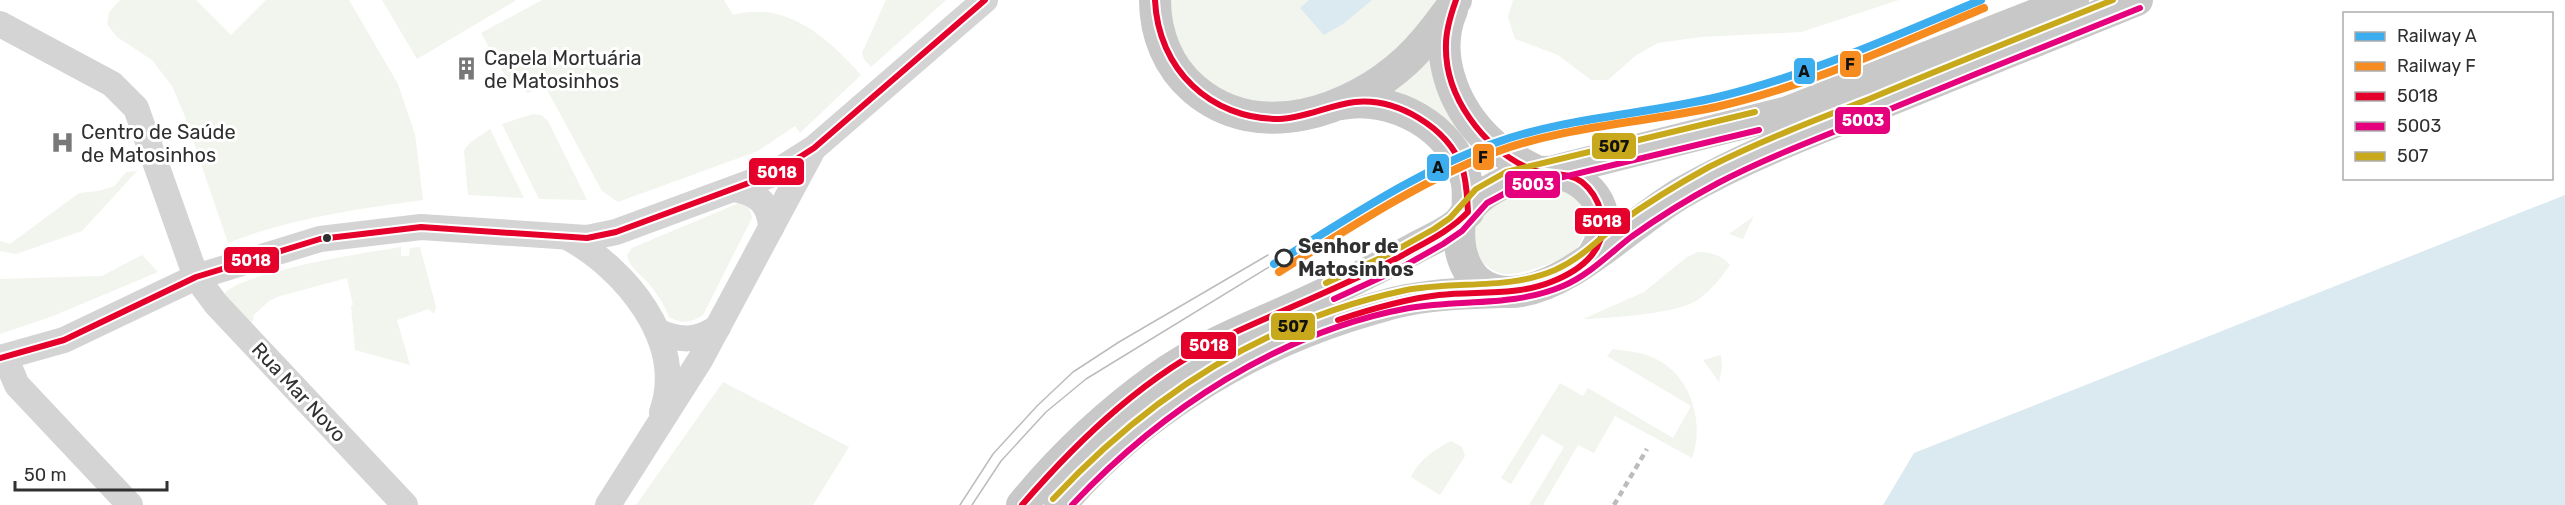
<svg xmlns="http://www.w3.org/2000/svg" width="2565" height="505" viewBox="0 0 2565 505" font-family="Rubik,sans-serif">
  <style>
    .green { fill: #f1f5ed }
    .water { fill: #dbeaf0 }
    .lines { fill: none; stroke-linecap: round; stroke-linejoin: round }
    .minor { stroke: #d4d4d4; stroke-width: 26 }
    .major { stroke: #c8c8c8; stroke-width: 32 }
    .tram { stroke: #bcbcbc; stroke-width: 1.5 }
    .rail { stroke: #bcbcbc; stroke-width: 4.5; stroke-dasharray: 6 4.5; stroke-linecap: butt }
    .bus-1-casing { stroke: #fff; stroke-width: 10 }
    .bus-2-casing { stroke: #fff; stroke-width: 10 }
    .bus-3-casing { stroke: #fff; stroke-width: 10 }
    .bus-1 { stroke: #e4002b; stroke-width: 6 }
    .bus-2 { stroke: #e5007d; stroke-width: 6 }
    .bus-3 { stroke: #c9a91c; stroke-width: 6 }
    .rail-1-casing { stroke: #fff; stroke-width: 12 }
    .rail-2-casing { stroke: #fff; stroke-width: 12 }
    .rail-1 { stroke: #3caeef; stroke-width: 8 }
    .rail-2 { stroke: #f68b1f; stroke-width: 8 }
    .bus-dot { fill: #303030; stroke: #fff; stroke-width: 2 }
    .stop-dot { fill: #fff; stroke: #303030; stroke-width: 3 }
    .labels { text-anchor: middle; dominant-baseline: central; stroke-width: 6; stroke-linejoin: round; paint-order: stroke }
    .poi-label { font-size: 20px; fill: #303030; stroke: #fff; text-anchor: start }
    .stop-label { font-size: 20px; font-weight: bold; fill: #303030; stroke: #fff; text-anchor: start }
    .street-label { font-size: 20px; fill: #303030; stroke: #fff }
    .line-badge { stroke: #fff; stroke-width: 2 }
    .badge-label { font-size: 16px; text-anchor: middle; font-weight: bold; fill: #fff }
    .pale-badge-label { font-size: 16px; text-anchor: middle; font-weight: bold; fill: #111 }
  </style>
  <rect width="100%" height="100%" fill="#fff"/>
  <g class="green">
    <path d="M120,0H196L231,35L266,0H349L398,84L415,134L423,200C357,209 291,218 228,243L184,114L172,86L152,60L117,37L107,24L109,12Z"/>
    <polygon points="382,0 515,0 515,1 417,59"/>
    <path d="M542,0H724L733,15C786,0 828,38 861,75L800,133L795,126L758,151L618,202L602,191L545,86L528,93L507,79L481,33Z"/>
    <polygon points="886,0 946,0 871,67 864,59 862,53"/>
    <polygon points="1168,0 1436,0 1428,14 1396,53 1367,74 1331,93 1301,101 1248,104 1200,80 1171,35"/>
    <polygon points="1513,0 1899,0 1801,32 1701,37 1658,43 1635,56 1608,80 1591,80 1558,55 1515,39 1508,17"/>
    <polygon points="1429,48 1465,137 1461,139 1380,91"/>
    <polygon points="533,114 541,115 548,121 587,200 539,199 502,124"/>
    <polygon points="490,129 524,198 468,195 464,150 471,142"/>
    <polygon points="137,171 82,231 16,254 0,251 0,241 10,244 79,193 99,191 115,186 126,172"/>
    <path d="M1556,183C1573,191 1586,198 1585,218C1585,228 1584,236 1579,245C1570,259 1525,274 1508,274C1496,275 1476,261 1473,249C1471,241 1475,226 1476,217C1500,199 1526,189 1556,183Z"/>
    <path d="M739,203C748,205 751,210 752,218L703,315C691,323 682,324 669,317C664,305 658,295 650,285C642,275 629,268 627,255L632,248Z"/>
    <polygon points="1754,216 1743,239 1729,234"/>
    <path d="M401,247V256H409L410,248L420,247L436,307L434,314L429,309L397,320L410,365L355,350L351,306L353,305L347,278L280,296L269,301L253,316L254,319L249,324L224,294C241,272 369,252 401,247Z"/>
    <path d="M1698,252C1712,252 1721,255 1730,265C1720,279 1706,297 1690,304C1666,314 1610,318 1583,319L1644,292L1687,257Z"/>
    <polygon points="142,255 158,272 53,316 0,334 0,279 102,276"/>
    <path d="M1613,349C1627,351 1641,352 1654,358C1691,375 1705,422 1692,458L1615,416L1594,453L1578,445L1543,505H1529L1564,447L1542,434L1511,484L1501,478L1560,383L1583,396L1588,388L1673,438L1691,406L1607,356Z"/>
    <polygon points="1721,355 1722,367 1719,382 1703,360"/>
    <polygon points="723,382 849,447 813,505 636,505"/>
    <path d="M1451,441L1462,447L1465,456L1440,495L1411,477C1417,462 1436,448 1451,441Z"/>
  </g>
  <g class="water">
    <polygon points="1309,0 1372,0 1343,24 1324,35 1300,8"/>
    <polygon points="2565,195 2565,505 1883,505 1914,453"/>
  </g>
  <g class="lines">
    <g class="minor">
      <polyline points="0,24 112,84 136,108 196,277 216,304 405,505"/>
      <path d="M734,189C758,193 770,204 771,228"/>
      <path d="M567,237C625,268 687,342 662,412"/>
      <path d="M657,331C679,341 697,342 718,327"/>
      <polyline points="5,357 17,385 130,505"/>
      <polyline points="0,358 64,340 196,277 320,239 421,227 587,238 616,232 773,174 814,148 985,0"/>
      <polyline points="608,505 700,360 811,153"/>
    </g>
    <g class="major">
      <path d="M1155,0C1155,34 1168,67 1194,89C1258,144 1351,112 1407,60C1426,42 1441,22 1456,0"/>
      <path d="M1452,10C1433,53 1453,104 1484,136C1499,152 1519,162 1538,172"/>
      <path d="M1341,104C1392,94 1453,127 1466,179C1469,189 1467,201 1468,212"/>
      <polyline points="1550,172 1788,112 2073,0"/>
      <path d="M1460,221C1456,254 1468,292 1509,292C1567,292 1632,221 1683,192C1744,157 1811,131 1877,105C1964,70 2050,35 2137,0"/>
      <path d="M1022,505C1062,456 1107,414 1157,378C1195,351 1236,333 1278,315C1325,294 1372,272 1417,247C1430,240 1445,234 1456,225C1463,219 1467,210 1473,204C1487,189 1510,179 1529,174C1568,163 1614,195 1601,238C1600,244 1596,250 1593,255"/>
      <path d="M1060,505C1135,417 1236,353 1346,317C1366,311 1386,304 1407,300C1439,294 1470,293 1502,292"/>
    </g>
    <g class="tram">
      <polyline points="960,505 993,454 1037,406 1073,372 1119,342 1268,255"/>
      <polyline points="972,505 1001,461 1046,412 1086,379 1274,264"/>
    </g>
    <polyline class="rail" points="1614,505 1647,449"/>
    <defs>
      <g id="bus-1">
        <path d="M1338,320C1371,309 1405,299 1439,295C1477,291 1516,296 1551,282C1582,270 1610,248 1601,212C1598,201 1592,190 1582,182C1565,170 1547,177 1530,169C1483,148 1444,96 1446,44C1446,29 1451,14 1456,0"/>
        <polyline points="0,358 64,340 196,277 320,239 421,227 587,238 616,232 773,174 814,148 985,0"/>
        <path d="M1022,505C1081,437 1147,374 1229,335C1287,308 1347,285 1403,255C1426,242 1450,231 1468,212C1467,196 1467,182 1462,167C1447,127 1397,98 1355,102C1329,105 1306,118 1279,119C1210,119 1158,69 1155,0"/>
      </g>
      <g id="bus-2">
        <polyline points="1334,299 1397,270 1443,244 1462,231 1487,203 1513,189 1759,130"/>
        <path d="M1072,505C1161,410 1279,332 1409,308C1461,299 1514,307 1563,286C1589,275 1609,254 1631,237C1659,217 1688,199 1718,183C1770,156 1825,136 1878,114C1965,78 2053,43 2140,8"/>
      </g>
      <g id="bus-3">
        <polyline points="1326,283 1389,254 1434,229 1450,218 1476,189 1506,172 1755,112"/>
        <path d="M1053,499C1149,396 1264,321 1402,291C1453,280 1507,291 1555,270C1580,259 1598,240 1618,224C1647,203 1678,184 1709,167C1761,141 1815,120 1869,99C1950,65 2031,33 2113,0"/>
      </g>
    </defs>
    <use href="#bus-1" class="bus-1-casing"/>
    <use href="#bus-2" class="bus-2-casing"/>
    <use href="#bus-3" class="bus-3-casing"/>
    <use href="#bus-1" class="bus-1"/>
    <use href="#bus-2" class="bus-2"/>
    <use href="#bus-3" class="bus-3"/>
    <defs>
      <path id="rail-1" d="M1274,264C1344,221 1414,173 1492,144C1565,117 1643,115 1718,97C1809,75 1894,36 1981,0"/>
      <path id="rail-2" d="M1279,272C1348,229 1417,183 1493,153C1564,126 1642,123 1716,107C1809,86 1896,45 1984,8"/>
    </defs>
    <use href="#rail-1" class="rail-1-casing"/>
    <use href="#rail-2" class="rail-2-casing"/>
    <use href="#rail-1" class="rail-1"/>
    <use href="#rail-2" class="rail-2"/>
  </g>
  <defs>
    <symbol id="building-bare" viewBox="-9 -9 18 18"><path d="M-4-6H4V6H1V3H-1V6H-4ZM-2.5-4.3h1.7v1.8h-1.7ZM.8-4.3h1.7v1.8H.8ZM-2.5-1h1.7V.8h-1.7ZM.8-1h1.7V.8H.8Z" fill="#787878" stroke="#fff" stroke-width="2.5" paint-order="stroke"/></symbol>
    <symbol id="hospital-bare" viewBox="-9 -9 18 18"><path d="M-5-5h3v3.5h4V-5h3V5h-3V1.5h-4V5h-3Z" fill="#787878" stroke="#fff" stroke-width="2.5" paint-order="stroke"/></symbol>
  </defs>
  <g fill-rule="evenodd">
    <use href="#building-bare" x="450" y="52" width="33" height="33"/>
    <use href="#hospital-bare" x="46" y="126" width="33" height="33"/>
  </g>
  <circle class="bus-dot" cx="327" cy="238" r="5"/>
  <circle class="stop-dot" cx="1284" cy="258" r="8"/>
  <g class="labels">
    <g class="poi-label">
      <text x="484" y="58">Capela Mortuária<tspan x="484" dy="23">de Matosinhos</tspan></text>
      <text x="81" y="132">Centro de Saúde<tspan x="81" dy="23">de Matosinhos</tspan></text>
    </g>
    <g class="stop-label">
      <text x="1298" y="246">Senhor de<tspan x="1298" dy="23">Matosinhos</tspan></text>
    </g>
    <g class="street-label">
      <text transform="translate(299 392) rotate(47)">Rua Mar Novo</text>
    </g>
  </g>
  <g class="line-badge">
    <rect x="1839" y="50" width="23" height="28" rx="6" fill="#f68b1f"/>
    <rect x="1793" y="57" width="23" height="28" rx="6" fill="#3caeef"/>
    <rect x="1834" y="106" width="57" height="29" rx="6" fill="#e5007d"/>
    <rect x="1591" y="132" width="46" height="28" rx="6" fill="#c9a91c"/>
    <rect x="1472" y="143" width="23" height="28" rx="6" fill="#f68b1f"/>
    <rect x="1426" y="153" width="24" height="29" rx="6" fill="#3caeef"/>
    <rect x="748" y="157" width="57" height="29" rx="6" fill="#e4002b"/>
    <rect x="1504" y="170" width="57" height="29" rx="6" fill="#e5007d"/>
    <rect x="1574" y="207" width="57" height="28" rx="6" fill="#e4002b"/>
    <rect x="223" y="246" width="57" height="28" rx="6" fill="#e4002b"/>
    <rect x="1270" y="312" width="46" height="29" rx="6" fill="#c9a91c"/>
    <rect x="1180" y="331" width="57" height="29" rx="6" fill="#e4002b"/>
  </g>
  <g class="badge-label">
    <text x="1863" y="126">5003</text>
    <text x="777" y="178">5018</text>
    <text x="1533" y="190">5003</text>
    <text x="1602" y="227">5018</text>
    <text x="251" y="266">5018</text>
    <text x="1209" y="351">5018</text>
  </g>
  <g class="pale-badge-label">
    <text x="1850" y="70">F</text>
    <text x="1804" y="77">A</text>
    <text x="1614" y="152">507</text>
    <text x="1483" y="163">F</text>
    <text x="1438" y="173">A</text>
    <text x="1293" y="332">507</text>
  </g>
  <rect x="2343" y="12" width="210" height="168" fill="#ffffff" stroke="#acacac" stroke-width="1.5"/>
  <rect x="2355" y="32" width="30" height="9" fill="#3caeef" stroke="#acacac" stroke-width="1.5"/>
  <text x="2397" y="42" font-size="18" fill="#303030">Railway A</text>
  <rect x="2355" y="62" width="30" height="9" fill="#f68b1f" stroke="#acacac" stroke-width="1.5"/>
  <text x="2397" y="72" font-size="18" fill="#303030">Railway F</text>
  <rect x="2355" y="92" width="30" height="9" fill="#e4002b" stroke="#acacac" stroke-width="1.5"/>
  <text x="2397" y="102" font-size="18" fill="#303030">5018</text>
  <rect x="2355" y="122" width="30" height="9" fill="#e5007d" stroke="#acacac" stroke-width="1.5"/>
  <text x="2397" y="132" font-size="18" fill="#303030">5003</text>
  <rect x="2355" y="152" width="30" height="9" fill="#c9a91c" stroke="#acacac" stroke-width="1.5"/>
  <text x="2397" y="162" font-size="18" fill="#303030">507</text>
  <path d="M15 481v9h152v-9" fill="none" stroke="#303030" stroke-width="3"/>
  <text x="24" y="481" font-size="18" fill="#303030" stroke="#ffffff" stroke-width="4.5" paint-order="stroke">50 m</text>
</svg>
